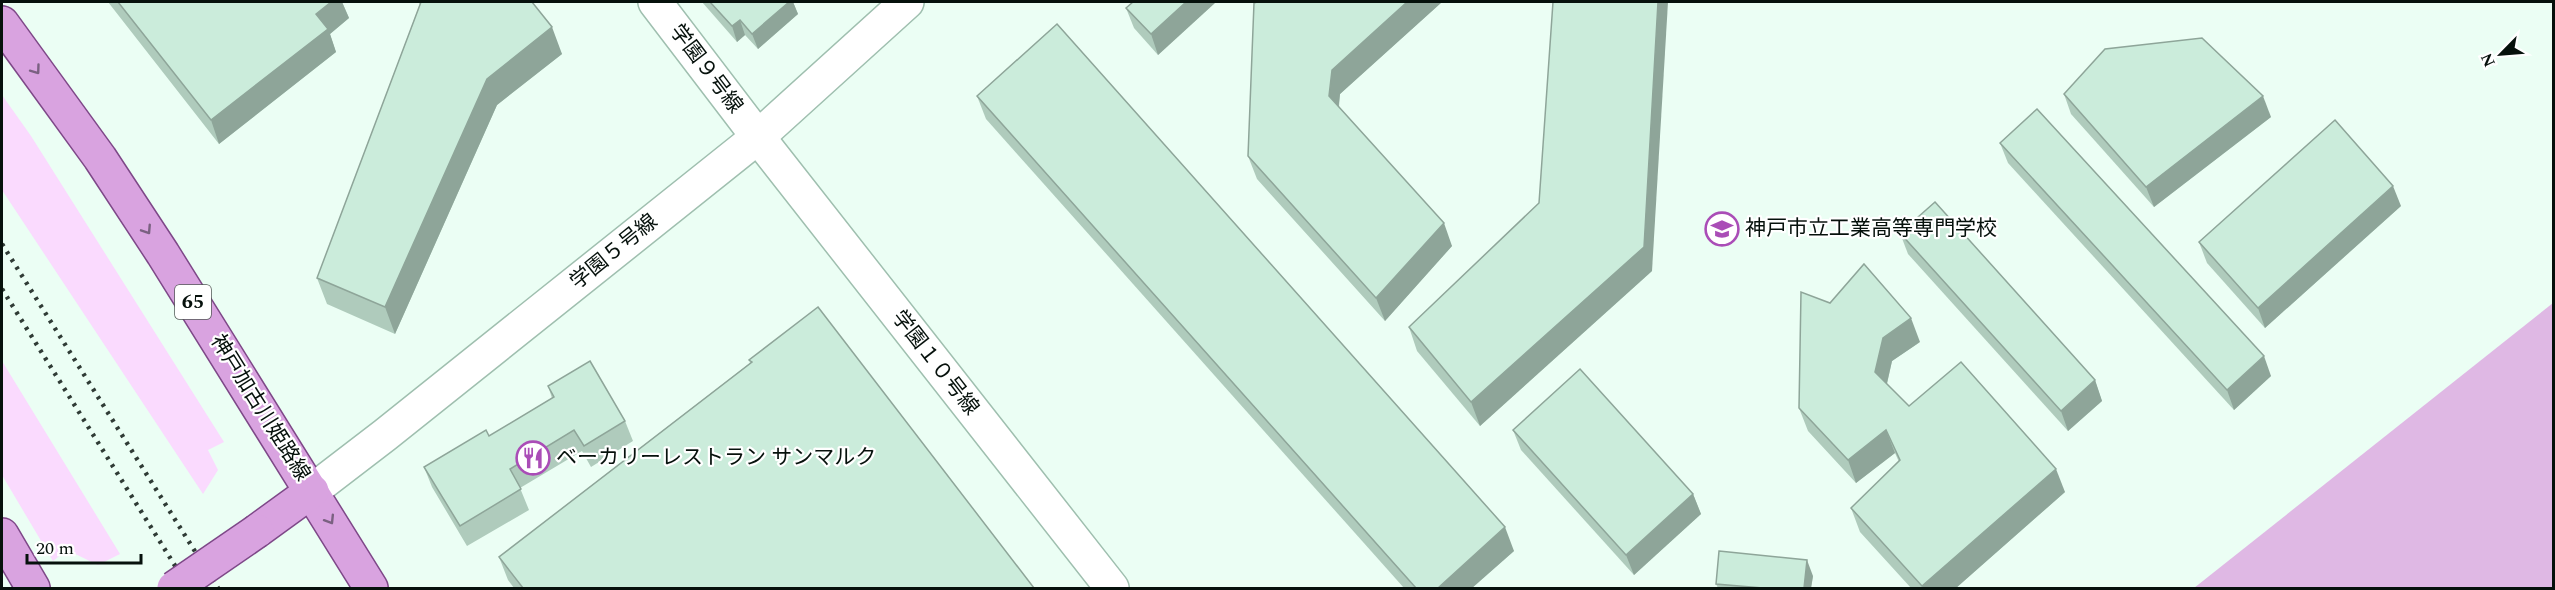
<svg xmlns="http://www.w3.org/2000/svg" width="2555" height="590" viewBox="0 0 2555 590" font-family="Spectral,'Noto Sans JP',serif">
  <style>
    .green { fill: #fadafe }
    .forest { fill: #dfb8e4 }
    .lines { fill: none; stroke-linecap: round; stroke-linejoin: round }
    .minor-casing { stroke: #9fbfaf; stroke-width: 36 }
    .major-casing { stroke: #7e4888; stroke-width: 36 }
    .minor { stroke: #fff; stroke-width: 33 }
    .major { stroke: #d9a3e0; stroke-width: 33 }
    .rail { stroke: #2f3b35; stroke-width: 4.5; stroke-dasharray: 3 6; stroke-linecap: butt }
    .major-bridge-casing { stroke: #7e4888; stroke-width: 36; stroke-linecap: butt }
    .major-bridge { stroke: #d9a3e0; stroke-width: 33 }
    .wall { fill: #afcbbc }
    .shaded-wall { fill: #8ea599 }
    .building { fill: #cbecdb; stroke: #8ea599; stroke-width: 1.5 }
    .oneway { stroke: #7a6181 }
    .labels { text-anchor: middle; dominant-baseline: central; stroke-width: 4.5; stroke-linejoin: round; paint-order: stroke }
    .shield { fill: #fff; stroke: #515855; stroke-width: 1.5 }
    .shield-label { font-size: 20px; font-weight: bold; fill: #06110c }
    .street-label { font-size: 21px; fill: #06110c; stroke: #fff }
    .poi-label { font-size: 21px; fill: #06110c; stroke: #fff; text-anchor: start }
  </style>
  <rect width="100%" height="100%" fill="#ebfef4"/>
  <g class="green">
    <polygon points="2,95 31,136 224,442 208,450 218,470 203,494 2,190"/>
    <polygon points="2,361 120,554 98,565 67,550 53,561 2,475"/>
  </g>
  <polygon class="forest" points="2553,303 2553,588 2194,588"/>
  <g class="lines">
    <defs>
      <g id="minor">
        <polyline points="655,2 758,137 1112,588"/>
        <polyline points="312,491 385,435 758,137 907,2"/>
      </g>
      <g id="major">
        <polyline points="2,23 100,158 163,254 371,588"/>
        <polyline points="257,531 312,491"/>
        <polyline points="2,535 33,588"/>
      </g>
    </defs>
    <use href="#minor" class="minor-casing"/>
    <use href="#major" class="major-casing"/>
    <use href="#minor" class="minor"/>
    <use href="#major" class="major"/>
    <g class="rail">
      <polyline points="2,244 218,588"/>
      <polyline points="2,289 189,588"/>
    </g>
    <defs>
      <polyline id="major-bridge" points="174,588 257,531"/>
    </defs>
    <use href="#major-bridge" class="major-bridge-casing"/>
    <use href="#major-bridge" class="major-bridge"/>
  </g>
  <g class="wall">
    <polygon points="108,2 342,2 349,18 330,34 336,52 219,144"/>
    <polygon points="418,2 532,2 562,54 497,105 395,334 327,304 317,278 420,4"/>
    <polygon points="702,2 793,2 798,14 758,49 745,35 737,42"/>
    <polygon points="1216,2 1158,55 1134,28 1126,8"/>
    <polygon points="1257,2 1442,2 1340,94 1339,107 1452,246 1385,321 1257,179 1248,156"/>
    <polygon points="2064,94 2271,117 2154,207 2071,114"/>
    <polygon points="977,96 1514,551 1472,588 1404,588 986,119"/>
    <polygon points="2000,143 2271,376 2234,410 2008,163"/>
    <polygon points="2401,206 2265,328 2207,263 2199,242"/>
    <polygon points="1900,233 2095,380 2102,401 2068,431 1908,254"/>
    <polygon points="1652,271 1480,426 1417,351 1409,327"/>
    <polygon points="1920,342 1892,361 1887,384 1909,406 2065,492 1956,588 1911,588 1860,532 1851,508 1899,462 1895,453 1856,483 1808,431 1799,408"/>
    <polygon points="749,360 1034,588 514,588 508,580 499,557 750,363"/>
    <polygon points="548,386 625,421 633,441 591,467 582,451 520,488 529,510 467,546 432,487 424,467 489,436 552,398"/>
    <polygon points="1513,430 1693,494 1701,514 1634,575 1521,450"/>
    <polygon points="1813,576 1811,588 1718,588 1716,584"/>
  </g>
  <g class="shaded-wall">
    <polygon points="331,2 342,2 349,18 330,34 336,52 219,144 211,120 316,14"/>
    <polygon points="789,2 793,2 798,14 758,49 752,34"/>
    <polygon points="1186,2 1216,2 1158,55 1151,34"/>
    <polygon points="1407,2 1442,2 1340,94 1337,120 1329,96 1332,70"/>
    <polygon points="1658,2 1668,2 1652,271 1480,426 1471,402"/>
    <polygon points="740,20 745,35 737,42 732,26"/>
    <polygon points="552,27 562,54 497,105 395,334 385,307 487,79"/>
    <polygon points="2263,96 2271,117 2154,207 2146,187"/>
    <polygon points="2393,186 2401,206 2265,328 2258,308"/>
    <polygon points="1444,223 1452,246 1385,321 1376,298"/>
    <polygon points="1911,318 1920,342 1892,361 1884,396 1875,372 1883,338"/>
    <polygon points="2264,356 2271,376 2234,410 2227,390"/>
    <polygon points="2095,380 2102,401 2068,431 2061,411"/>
    <polygon points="1886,430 1895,453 1856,483 1848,460"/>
    <polygon points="2056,469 2065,492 1956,588 1923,588 1922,586"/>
    <polygon points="1693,494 1701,514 1634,575 1626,555"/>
    <polygon points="1505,527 1514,551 1472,588 1438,588"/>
    <polygon points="1807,560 1813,576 1811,588 1804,588"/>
  </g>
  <g class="building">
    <polygon points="118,2 331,2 316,14 328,29 211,120"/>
    <polygon points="421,2 532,2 552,27 487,79 385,307 317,278"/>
    <polygon points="710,2 789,2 752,34 740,20 732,26"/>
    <polygon points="1133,2 1186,2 1151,34 1126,8"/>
    <polygon points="1257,2 1407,2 1332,70 1329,96 1444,223 1376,298 1248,156 1254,3"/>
    <polygon points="1553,2 1658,2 1644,247 1471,402 1409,327 1539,203"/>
    <polygon points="1057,24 1505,527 1438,588 1416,588 977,96"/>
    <polygon points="2202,38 2263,96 2146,187 2064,94 2105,49"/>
    <polygon points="2037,109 2264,356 2227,390 2000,143"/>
    <polygon points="2335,120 2393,186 2258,308 2199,242"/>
    <polygon points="1935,202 2095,380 2061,411 1900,233"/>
    <polygon points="1864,264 1911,318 1883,338 1875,372 1909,406 1961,362 2056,469 1922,586 1851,508 1900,460 1886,430 1848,460 1799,408 1801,292 1830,303"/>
    <polygon points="818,307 1034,588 523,588 499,557 752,362 749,360"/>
    <polygon points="590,361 625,421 584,446 574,430 510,469 521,489 460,526 424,467 486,430 489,436 554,397 548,386"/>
    <polygon points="1580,369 1693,494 1626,555 1513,430"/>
    <polygon points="1719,551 1807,560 1804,588 1763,588 1716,584"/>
  </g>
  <defs><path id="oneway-chevron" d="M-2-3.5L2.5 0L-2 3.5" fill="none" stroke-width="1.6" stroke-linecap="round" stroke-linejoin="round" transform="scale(1.5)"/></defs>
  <g class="oneway">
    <use href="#oneway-chevron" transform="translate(36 70) rotate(54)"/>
    <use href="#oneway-chevron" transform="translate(147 230) rotate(57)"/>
    <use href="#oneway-chevron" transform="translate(330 520) rotate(58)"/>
  </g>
  <defs>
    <symbol id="school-ring" viewBox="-11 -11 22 22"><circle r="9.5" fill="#fff" stroke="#aa4db7" stroke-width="1.5"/><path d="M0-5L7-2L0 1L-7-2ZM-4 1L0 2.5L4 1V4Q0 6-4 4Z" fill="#aa4db7"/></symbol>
    <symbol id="restaurant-ring" viewBox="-11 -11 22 22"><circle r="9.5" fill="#fff" stroke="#aa4db7" stroke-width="1.5"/><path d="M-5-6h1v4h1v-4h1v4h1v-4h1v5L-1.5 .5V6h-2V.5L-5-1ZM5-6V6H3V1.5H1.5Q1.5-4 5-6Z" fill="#aa4db7"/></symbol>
  </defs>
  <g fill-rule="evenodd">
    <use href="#school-ring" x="1703" y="210" width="38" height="38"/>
    <use href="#restaurant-ring" x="514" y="439" width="38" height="38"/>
  </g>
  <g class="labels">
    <rect class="shield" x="175" y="285" width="36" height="34" rx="4.5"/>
    <g class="shield-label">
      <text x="193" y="302">65</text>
    </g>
    <g class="street-label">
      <text transform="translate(706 69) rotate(53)">学園９号線</text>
      <text transform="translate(614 252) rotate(-39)">学園５号線</text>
      <text transform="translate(935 363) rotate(52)">学園１０号線</text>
      <text transform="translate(260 408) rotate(58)">神戸加古川姫路線</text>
    </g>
    <g class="poi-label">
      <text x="1745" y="229">神戸市立工業高等専門学校</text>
      <text x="556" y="458">ベーカリーレストラン サンマルク</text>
    </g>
  </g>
  <rect width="2555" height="590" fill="none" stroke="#06110c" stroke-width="6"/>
  <g transform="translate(2501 54) rotate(245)" stroke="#ffffff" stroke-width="4.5" paint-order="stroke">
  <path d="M0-4.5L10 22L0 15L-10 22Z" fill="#06110c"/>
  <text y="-9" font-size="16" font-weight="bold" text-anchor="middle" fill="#06110c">N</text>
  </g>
  <path d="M27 554v9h114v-9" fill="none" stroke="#06110c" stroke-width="3"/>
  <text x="36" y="554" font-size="18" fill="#06110c" stroke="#ffffff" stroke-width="4.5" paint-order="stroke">20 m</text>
</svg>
